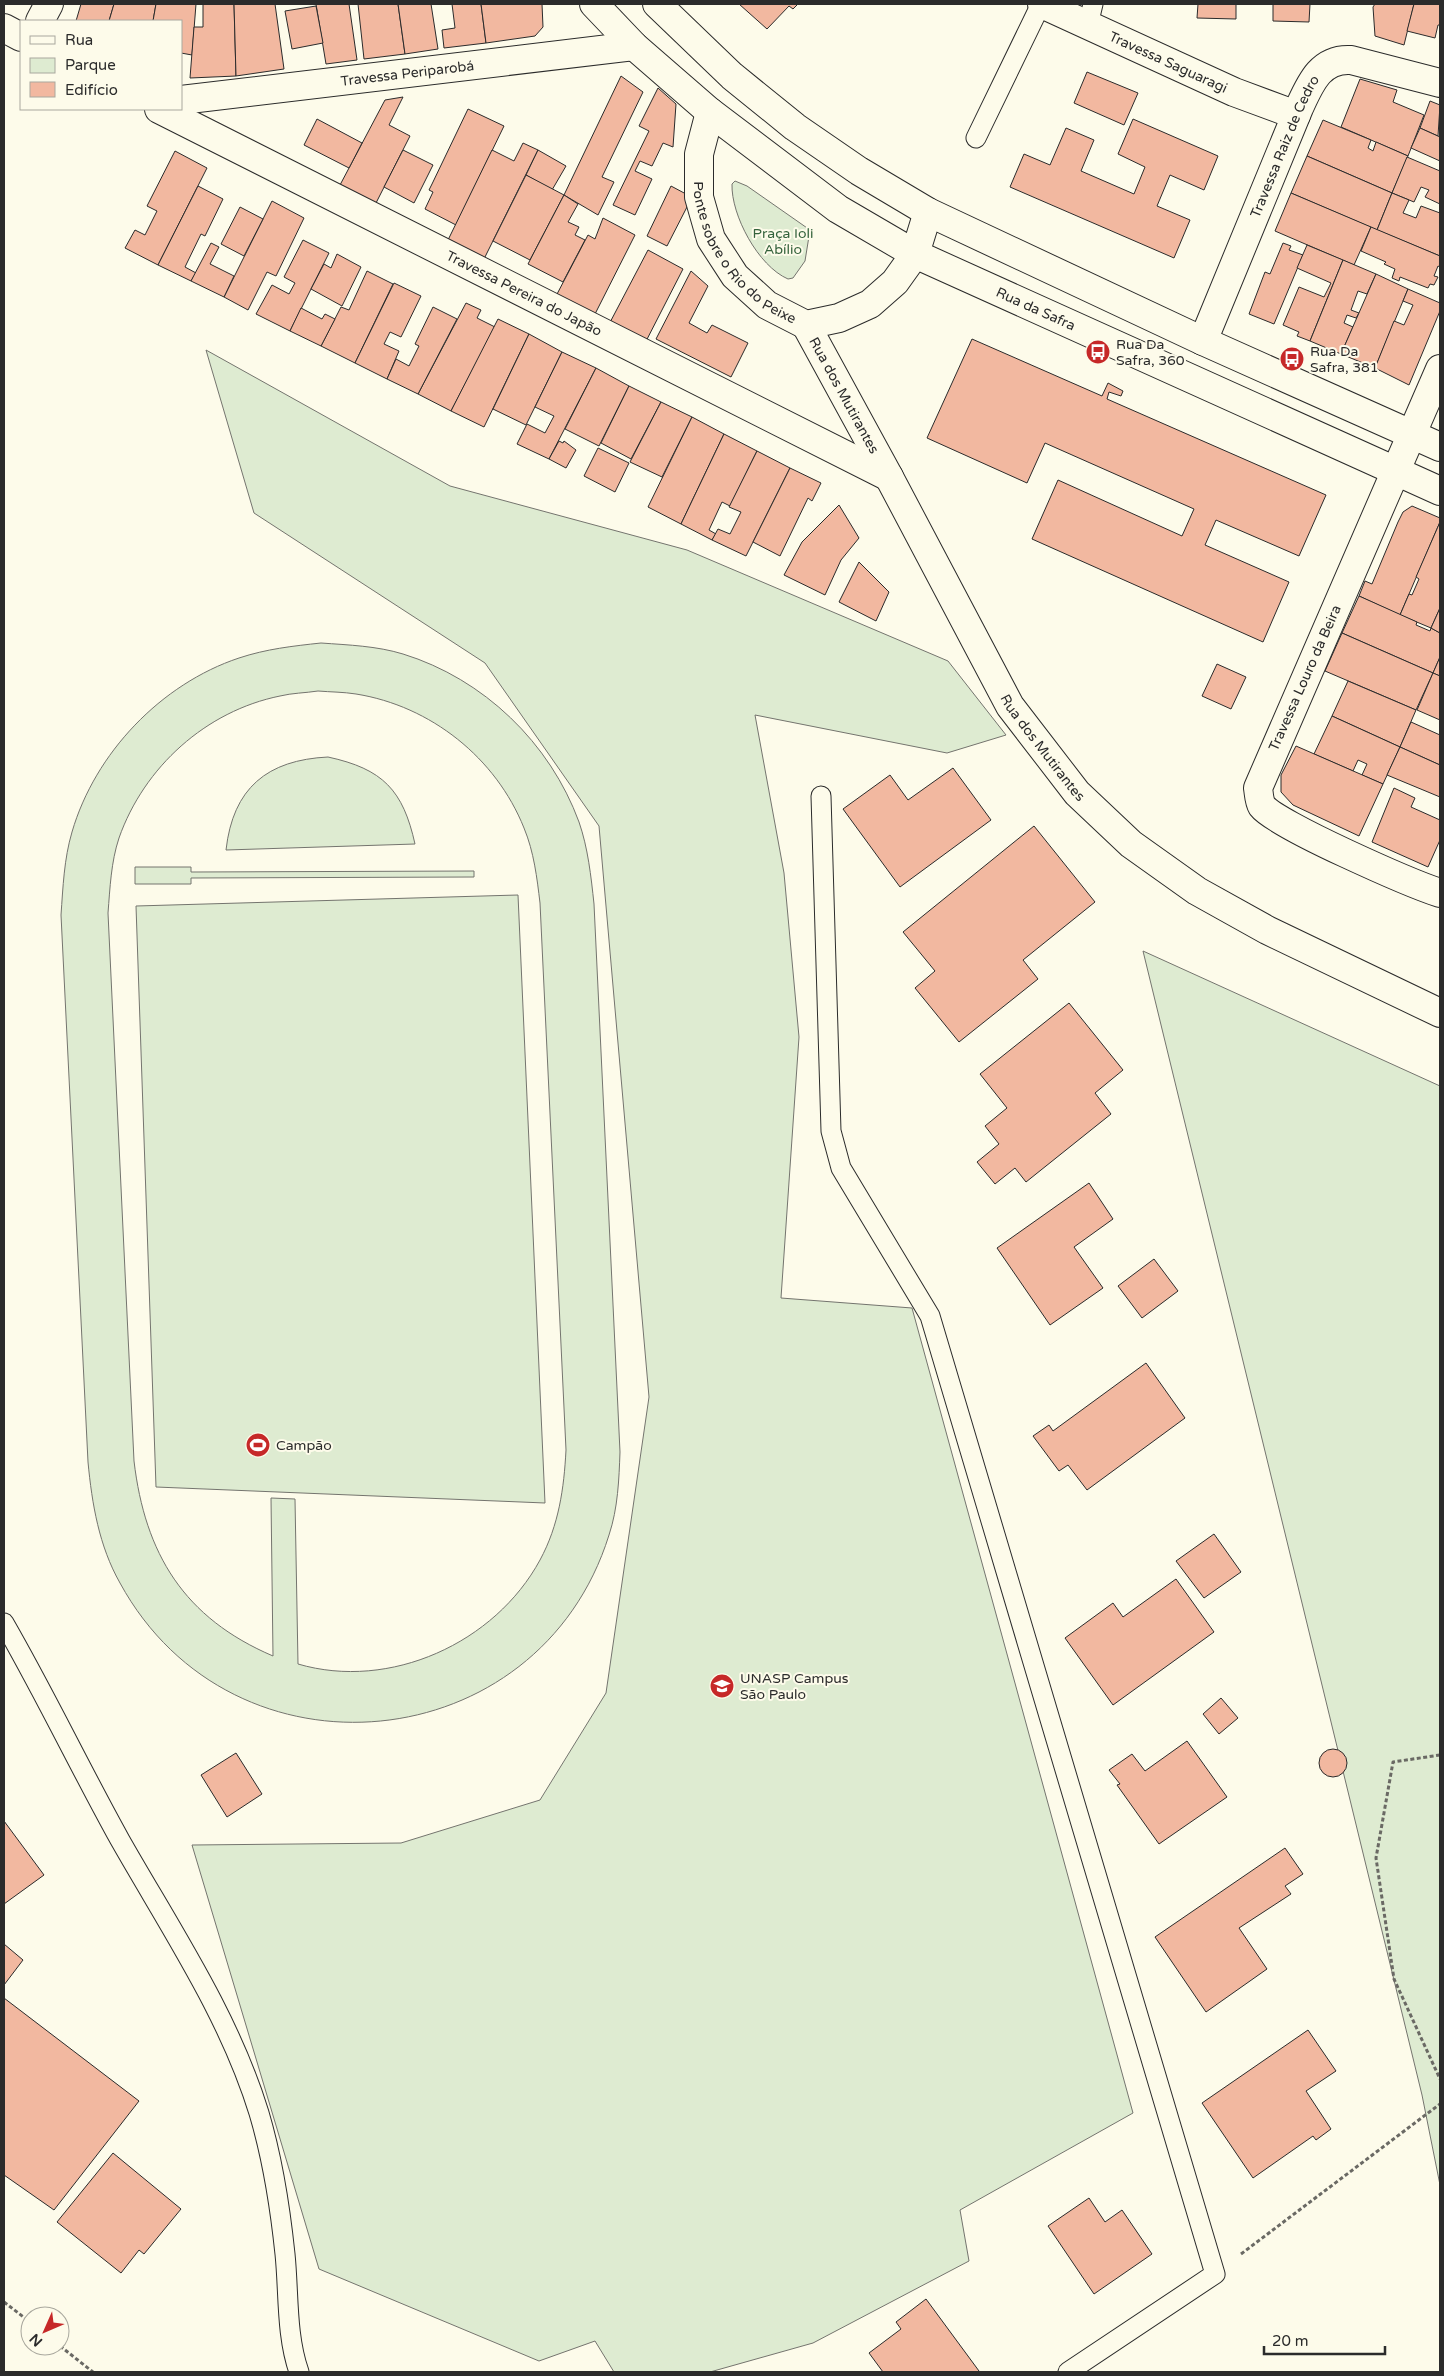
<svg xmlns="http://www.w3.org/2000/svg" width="1444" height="2376" viewBox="0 0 1444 2376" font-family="'Varela Round',sans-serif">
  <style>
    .green { fill: #deebd1; stroke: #74746e; fill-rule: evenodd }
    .building { fill: #f2b8a0; stroke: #2b2b2b }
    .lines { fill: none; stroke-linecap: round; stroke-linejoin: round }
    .service-casing { stroke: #2b2b2b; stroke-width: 21 }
    .minor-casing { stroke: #2b2b2b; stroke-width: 30 }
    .tertiary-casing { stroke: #2b2b2b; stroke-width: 30 }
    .secondary-casing { stroke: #2b2b2b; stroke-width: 30 }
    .path { stroke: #6a6964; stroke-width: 3; stroke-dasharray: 4 2.5; stroke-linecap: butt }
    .service { stroke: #fdfbea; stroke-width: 19 }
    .minor { stroke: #fdfbea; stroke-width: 28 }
    .tertiary { stroke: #fdfbea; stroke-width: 28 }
    .secondary { stroke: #fdfbea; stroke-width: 28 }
    .labels { text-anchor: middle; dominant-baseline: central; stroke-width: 4; stroke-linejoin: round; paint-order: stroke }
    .street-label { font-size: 14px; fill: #2b2b2b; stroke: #fdfbea }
    .park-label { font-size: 14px; fill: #34623c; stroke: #fdfbea }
    .poi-label { font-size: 14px; fill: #2b2b2b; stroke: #fdfbea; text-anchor: start }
  </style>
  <rect width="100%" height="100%" fill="#fdfbea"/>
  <g class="green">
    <path d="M735,181L747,186L810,230L805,261L793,278L788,279C758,266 731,215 732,184Z"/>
    <polygon points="206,350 450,486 687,550 948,661 1006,735 947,753 755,715 784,873 799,1037 781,1298 912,1308 1133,2113 960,2210 969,2261 813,2343 710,2372 614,2372 595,2341 539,2361 319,2269 192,1845 401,1843 540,1800 606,1693 649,1397 599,826 485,663 254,513"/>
    <path d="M321,643C349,645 377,646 403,654C484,679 550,743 579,822C588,848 591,876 594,904L620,1452C619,1479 618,1508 609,1535C539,1760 233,1790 120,1583C99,1546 92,1504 88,1462L61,915C63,887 64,859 72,832C95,753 161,684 239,658C266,649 293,646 321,643ZM318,691C330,692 344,692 356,694C431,706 496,758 524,828C534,852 537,878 540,903L566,1450C564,1488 559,1525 540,1560C495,1643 390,1691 298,1664L295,1499L271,1498L273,1656C184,1618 145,1554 134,1461L108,913C110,888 111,862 119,838C144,767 206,711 280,696C292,693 305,693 318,691Z"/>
    <path d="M328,757C383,769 403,790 415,844L226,850C233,788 267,760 328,757Z"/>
    <polygon points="135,867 191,867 191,872 474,871 474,877 191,878 191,884 135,884"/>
    <polygon points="518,895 545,1503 156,1487 136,906"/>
    <polygon points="1143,951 1440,1086 1440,2185 1422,2095"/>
  </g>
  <g class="building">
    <polygon points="81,4 114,4 109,21 76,21"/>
    <polygon points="114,4 156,4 153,21 109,21"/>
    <polygon points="156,4 196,4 192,55 181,53 181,21 153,21"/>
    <polygon points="203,4 234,4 236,76 190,78 194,27 203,27"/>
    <polygon points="234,4 275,4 284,69 236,76"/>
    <polygon points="316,4 349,4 357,60 326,64"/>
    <polygon points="358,4 398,4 405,54 364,59"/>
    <polygon points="398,4 431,4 438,49 405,54"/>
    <polygon points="452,4 481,4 486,43 444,48 442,30 455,28"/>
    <polygon points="481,4 542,4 543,27 535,36 486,43"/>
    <polygon points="739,4 798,4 793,9 789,6 767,29"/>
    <polygon points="1198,4 1236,4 1236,19 1197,18"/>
    <polygon points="1273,4 1310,4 1309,22 1273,21"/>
    <polygon points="1375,4 1414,4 1404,45 1375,36 1373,7"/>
    <polygon points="1414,4 1440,4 1440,25 1438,25 1435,38 1407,31"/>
    <polygon points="316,6 323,43 292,49 285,11"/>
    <polygon points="1087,72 1138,93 1124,125 1074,103"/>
    <polygon points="621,76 643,92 602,177 614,182 598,215 564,195"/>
    <polygon points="1360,79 1397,90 1393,102 1424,115 1408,156 1341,127"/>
    <polygon points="658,88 676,104 673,147 663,143 652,166 640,161 635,171 652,179 635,215 613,205 649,131 639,126"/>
    <polygon points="403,97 389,125 410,136 376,203 340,185 385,100"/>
    <polygon points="1430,101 1440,105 1438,136 1420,128"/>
    <polygon points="468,109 504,126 456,225 425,209 433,192 429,190 432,184"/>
    <polygon points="317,119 362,143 349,168 304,145"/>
    <polygon points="1133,119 1218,156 1204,190 1170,175 1157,206 1190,220 1174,258 1010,187 1024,154 1050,165 1066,128 1094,140 1081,171 1134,194 1145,167 1118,154"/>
    <polygon points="1323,120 1371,140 1368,148 1373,151 1376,142 1408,156 1392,193 1307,156"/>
    <polygon points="1420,128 1440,137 1440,161 1411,148"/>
    <polygon points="523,143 538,150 484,259 448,240 492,150 514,161"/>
    <polygon points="403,150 433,165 414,203 384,187"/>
    <polygon points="538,150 566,166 552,190 526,175"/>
    <polygon points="175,151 207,168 158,265 125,248 135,230 145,235 157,211 147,206"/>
    <polygon points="1307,156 1392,193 1377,230 1291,193"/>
    <polygon points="1407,157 1440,171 1440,204 1425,197 1429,190 1421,187 1414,202 1392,193"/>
    <polygon points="526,175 564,195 530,260 493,241"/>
    <polygon points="198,186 223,199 205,236 201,234 185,267 196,273 191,281 158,265"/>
    <polygon points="671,186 686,194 688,205 667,246 647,236"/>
    <polygon points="1291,193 1371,227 1354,265 1275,231"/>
    <polygon points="1392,193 1409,200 1403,213 1416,218 1421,206 1440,213 1440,256 1377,230"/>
    <polygon points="564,195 578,204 568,222 579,227 575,235 585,240 563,282 528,264"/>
    <polygon points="272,201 304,218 276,276 267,272 248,310 224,297"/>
    <polygon points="240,207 263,219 244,256 221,244"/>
    <polygon points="603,218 635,235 594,316 556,296 588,235 595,239"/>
    <polygon points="1371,227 1440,256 1440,267 1438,266 1434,276 1438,277 1434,285 1430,284 1428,288 1400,277 1399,281 1392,278 1395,269 1384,264 1386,262 1361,251"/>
    <polygon points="303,240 329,253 290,331 256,314 272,285 289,294 295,283 284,277"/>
    <polygon points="211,243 219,247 210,264 234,276 224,297 191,281"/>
    <polygon points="1283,243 1291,246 1289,250 1303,255 1274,324 1249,314 1265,272 1270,274"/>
    <polygon points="1307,245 1343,260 1310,341 1297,336 1299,332 1283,325 1299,287 1324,297 1331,283 1297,268"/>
    <polygon points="648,250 683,269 642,349 606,330"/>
    <polygon points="337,254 361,267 342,306 311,289 324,264 331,268"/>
    <polygon points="1343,260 1376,274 1367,294 1358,291 1351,310 1359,313 1356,318 1347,315 1344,323 1353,327 1341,354 1310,341"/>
    <polygon points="367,271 393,284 355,363 321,346 341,307 349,310"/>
    <polygon points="691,271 708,286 689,323 707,333 712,325 748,343 731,377 656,339"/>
    <polygon points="1376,274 1408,289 1375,368 1341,354"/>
    <polygon points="394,283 421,296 401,337 390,332 384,344 399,351 387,379 355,363"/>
    <polygon points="1408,289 1440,303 1440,311 1409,385 1375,368 1394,321 1404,325 1413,305 1403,301"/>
    <polygon points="466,303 481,310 477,318 495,327 451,411 418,394"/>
    <polygon points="433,307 457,319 418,394 387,379 396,359 409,366 419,346 415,344"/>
    <polygon points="301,308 322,319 325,314 335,319 321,346 290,331"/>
    <polygon points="498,319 529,334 484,427 451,411"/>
    <polygon points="529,334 562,352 526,425 493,409"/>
    <polygon points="972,339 1102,396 1108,383 1123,391 1121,396 1109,392 1107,399 1326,495 1299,556 1216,520 1205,545 1289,582 1263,642 1032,539 1058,480 1182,536 1194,509 1045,443 1027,483 927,438"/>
    <polygon points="562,352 596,368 549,459 517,444 527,424 545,433 554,416 535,407"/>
    <polygon points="596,368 629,386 599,446 565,429"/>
    <polygon points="629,386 661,402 631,459 601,443"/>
    <polygon points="661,402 692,417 662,477 630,462"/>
    <polygon points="692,417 724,434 681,524 648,507"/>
    <polygon points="724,434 757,451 730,506 722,502 709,530 716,534 712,540 681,524"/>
    <polygon points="559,441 563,443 564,441 576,450 566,468 549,459"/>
    <polygon points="598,448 629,463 615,492 584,476"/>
    <polygon points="757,451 790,468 746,556 712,540 718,529 730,534 741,512 729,507"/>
    <polygon points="790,468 821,483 812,501 808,498 780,556 753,542"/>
    <polygon points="839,505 859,538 841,560 825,595 784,575 802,542"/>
    <polygon points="1412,506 1440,518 1440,522 1400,615 1359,596 1365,581 1372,584 1398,522 1403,512"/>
    <polygon points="1440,522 1440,608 1431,628 1400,615 1409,594 1412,595 1419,579 1416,577"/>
    <polygon points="859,562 889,592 876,621 839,602"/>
    <polygon points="1359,596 1417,622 1416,625 1430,631 1431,628 1440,633 1440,657 1433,673 1342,633"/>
    <polygon points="1440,608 1440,633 1431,628"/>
    <polygon points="1342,633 1433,673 1416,710 1325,671"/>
    <polygon points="1440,657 1440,676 1433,673"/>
    <polygon points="1217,664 1246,677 1231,709 1202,696"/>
    <polygon points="1433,673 1440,676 1440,720 1417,710"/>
    <polygon points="1348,681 1416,710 1400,747 1332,716"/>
    <polygon points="1332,716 1400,747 1383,784 1362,775 1367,764 1358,760 1353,771 1314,754"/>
    <polygon points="1411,722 1440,735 1440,765 1400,747"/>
    <polygon points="1296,746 1383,784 1359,836 1293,805 1281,792 1281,775"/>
    <polygon points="1400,747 1440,765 1440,797 1387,775"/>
    <polygon points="953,768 991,820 900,887 843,809 890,775 908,800"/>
    <polygon points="1394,788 1415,798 1411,807 1440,820 1440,840 1428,867 1372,842"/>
    <polygon points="1034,826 1095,902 1023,960 1038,979 959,1042 915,988 935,971 903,932"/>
    <polygon points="1069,1003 1123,1070 1095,1093 1111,1114 1026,1182 1015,1168 995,1184 977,1162 999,1144 985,1126 1007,1108 980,1074"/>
    <polygon points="1089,1183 1113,1219 1074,1247 1103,1288 1050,1325 997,1248"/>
    <polygon points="1154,1259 1178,1291 1142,1318 1118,1286"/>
    <polygon points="1146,1363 1185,1418 1087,1490 1068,1465 1059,1471 1033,1436 1049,1425 1053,1431"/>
    <polygon points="1214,1534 1241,1572 1204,1598 1176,1561"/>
    <polygon points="1176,1579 1214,1632 1113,1705 1065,1638 1113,1603 1123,1617"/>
    <polygon points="1221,1698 1238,1718 1219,1734 1203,1714"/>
    <polygon points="1187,1741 1227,1797 1159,1844 1117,1785 1120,1784 1109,1770 1132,1754 1145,1771"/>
    <circle cx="1333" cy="1763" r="14"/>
    <polygon points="236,1753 262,1794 227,1817 201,1775"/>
    <polygon points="4,1821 44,1875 4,1904"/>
    <polygon points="1285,1848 1303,1874 1285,1886 1291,1894 1239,1928 1267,1969 1206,2012 1155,1937"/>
    <polygon points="4,1944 23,1960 4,1985"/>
    <polygon points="4,1998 139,2101 54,2210 4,2175"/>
    <polygon points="1308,2030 1336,2071 1306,2091 1331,2129 1316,2140 1313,2136 1253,2178 1202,2103"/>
    <polygon points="113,2153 181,2209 144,2254 139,2250 121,2273 57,2222"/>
    <polygon points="1089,2198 1105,2222 1122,2210 1152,2254 1094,2294 1048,2226"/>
    <polygon points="926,2299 979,2371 977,2372 883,2372 869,2353 901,2329 896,2322"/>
  </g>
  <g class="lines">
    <defs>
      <g id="service">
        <polyline points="1088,25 1093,4"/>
        <polyline points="976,138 1041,4"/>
        <polyline points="821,796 831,1131 841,1168 930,1316 1215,2274 1068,2372"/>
        <path d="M4,1623C45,1694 80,1768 120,1840C170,1928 229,2015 259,2113C273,2160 280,2206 285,2254C289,2293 286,2335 299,2372"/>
      </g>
      <g id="minor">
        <path id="s1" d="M1042,4L1234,92L1296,115"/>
        <polyline points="40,21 49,4"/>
        <polyline points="4,28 21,37"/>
        <path id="s2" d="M181,100L634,46"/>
        <path id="s3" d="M159,109L889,477"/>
        <path id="s4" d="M1203,341L1299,108C1310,84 1320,58 1351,60L1440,83"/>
        <path d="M1440,369L1258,788C1259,794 1259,801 1262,806C1276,825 1412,884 1440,893"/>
      </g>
      <g id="tertiary">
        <path id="s5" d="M710,112L699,154V197L711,239L735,276L767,305L806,325L839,318L870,304L895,282L915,254L928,212"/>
        <path id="s6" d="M806,325L889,477L1010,706L1077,793L1131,844L1197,891L1267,930L1440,1013"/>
      </g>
      <g id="secondary">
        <path id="s7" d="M594,4L634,46L710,112L838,209L915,254L1440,491"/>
        <polyline points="657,4 732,76 795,127 859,171 928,212 1203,341 1440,447"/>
      </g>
    </defs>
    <use href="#service" class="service-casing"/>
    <use href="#minor" class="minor-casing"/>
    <use href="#tertiary" class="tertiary-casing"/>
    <use href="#secondary" class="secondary-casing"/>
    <g class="path">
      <polyline points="1440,1755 1393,1762 1376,1858 1394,1979 1440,2079"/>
      <polyline points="1241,2254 1440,2104"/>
      <polyline points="4,2302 30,2322"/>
      <polyline points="60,2346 93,2372"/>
    </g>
    <use href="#service" class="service"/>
    <use href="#minor" class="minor"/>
    <use href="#tertiary" class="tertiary"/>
    <use href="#secondary" class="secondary"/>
  </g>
  <defs>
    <symbol id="bus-disc" viewBox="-11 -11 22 22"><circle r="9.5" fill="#c62828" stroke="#fdfbea"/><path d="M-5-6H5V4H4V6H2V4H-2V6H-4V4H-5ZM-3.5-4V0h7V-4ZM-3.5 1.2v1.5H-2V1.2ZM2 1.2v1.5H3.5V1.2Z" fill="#fff"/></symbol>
    <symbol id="stadium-disc" viewBox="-11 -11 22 22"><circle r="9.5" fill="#c62828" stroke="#fdfbea"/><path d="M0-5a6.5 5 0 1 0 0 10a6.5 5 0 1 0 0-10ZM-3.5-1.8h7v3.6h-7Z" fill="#fff"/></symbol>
    <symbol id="university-disc" viewBox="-11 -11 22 22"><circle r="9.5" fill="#c62828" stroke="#fdfbea"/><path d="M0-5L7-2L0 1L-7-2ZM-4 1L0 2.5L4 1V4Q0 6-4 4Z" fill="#fff"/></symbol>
  </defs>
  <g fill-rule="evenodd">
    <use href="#bus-disc" x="1084" y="338" width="28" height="28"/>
    <use href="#bus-disc" x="1278" y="345" width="28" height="28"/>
    <use href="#stadium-disc" x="244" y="1431" width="28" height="28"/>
    <use href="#university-disc" x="708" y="1672" width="28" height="28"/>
  </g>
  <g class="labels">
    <g class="street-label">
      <text stroke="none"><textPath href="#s1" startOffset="139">Travessa Saguaragi</textPath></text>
      <text stroke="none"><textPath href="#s2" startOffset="228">Travessa Periparobá</textPath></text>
      <text stroke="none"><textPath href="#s4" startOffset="211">Travessa Raiz de Cedro</textPath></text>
      <text stroke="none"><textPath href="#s5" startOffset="160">Ponte sobre o Rio do Peixe</textPath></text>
      <text stroke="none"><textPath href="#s3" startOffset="409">Travessa Pereira do Japão</textPath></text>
      <text stroke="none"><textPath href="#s7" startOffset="541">Rua da Safra</textPath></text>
      <text stroke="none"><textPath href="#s6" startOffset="80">Rua dos Mutirantes</textPath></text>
      <text transform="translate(1305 678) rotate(-66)">Travessa Louro da Beira</text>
      <text stroke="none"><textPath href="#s6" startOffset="485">Rua dos Mutirantes</textPath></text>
    </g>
    <g class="park-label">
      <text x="783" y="233">Praça Ioli<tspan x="783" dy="16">Abílio</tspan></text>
    </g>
    <g class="poi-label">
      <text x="1116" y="344">Rua Da<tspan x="1116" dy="16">Safra, 360</tspan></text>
      <text x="1310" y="351">Rua Da<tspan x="1310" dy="16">Safra, 381</tspan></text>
      <text x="276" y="1445">Campão</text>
      <text x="740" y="1678">UNASP Campus<tspan x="740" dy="16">São Paulo</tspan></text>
    </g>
  </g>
  <rect width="1444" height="2376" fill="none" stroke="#2b2b2b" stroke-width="10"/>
  <rect x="20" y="20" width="162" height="90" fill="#fdfbea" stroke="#a9a89e"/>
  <rect x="30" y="36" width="25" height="8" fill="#fdfbea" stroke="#a9a89e"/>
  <text x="65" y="45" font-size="15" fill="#2b2b2b">Rua</text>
  <rect x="30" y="58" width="25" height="15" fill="#deebd1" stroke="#a9a89e"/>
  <text x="65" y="70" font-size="15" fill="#2b2b2b">Parque</text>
  <rect x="30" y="82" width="25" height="15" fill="#f2b8a0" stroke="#a9a89e"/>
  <text x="65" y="95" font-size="15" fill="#2b2b2b">Edifício</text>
  <g transform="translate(45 2331) rotate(225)"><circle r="24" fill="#fdfbea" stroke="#a9a89e"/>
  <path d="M0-4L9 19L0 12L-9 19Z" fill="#c62828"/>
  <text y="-8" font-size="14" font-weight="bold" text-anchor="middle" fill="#2b2b2b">N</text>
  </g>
  <path d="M1264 2346v8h121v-8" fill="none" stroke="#2b2b2b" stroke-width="2.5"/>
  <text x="1272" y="2346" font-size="15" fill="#2b2b2b" stroke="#fdfbea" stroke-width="4" paint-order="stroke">20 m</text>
</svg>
